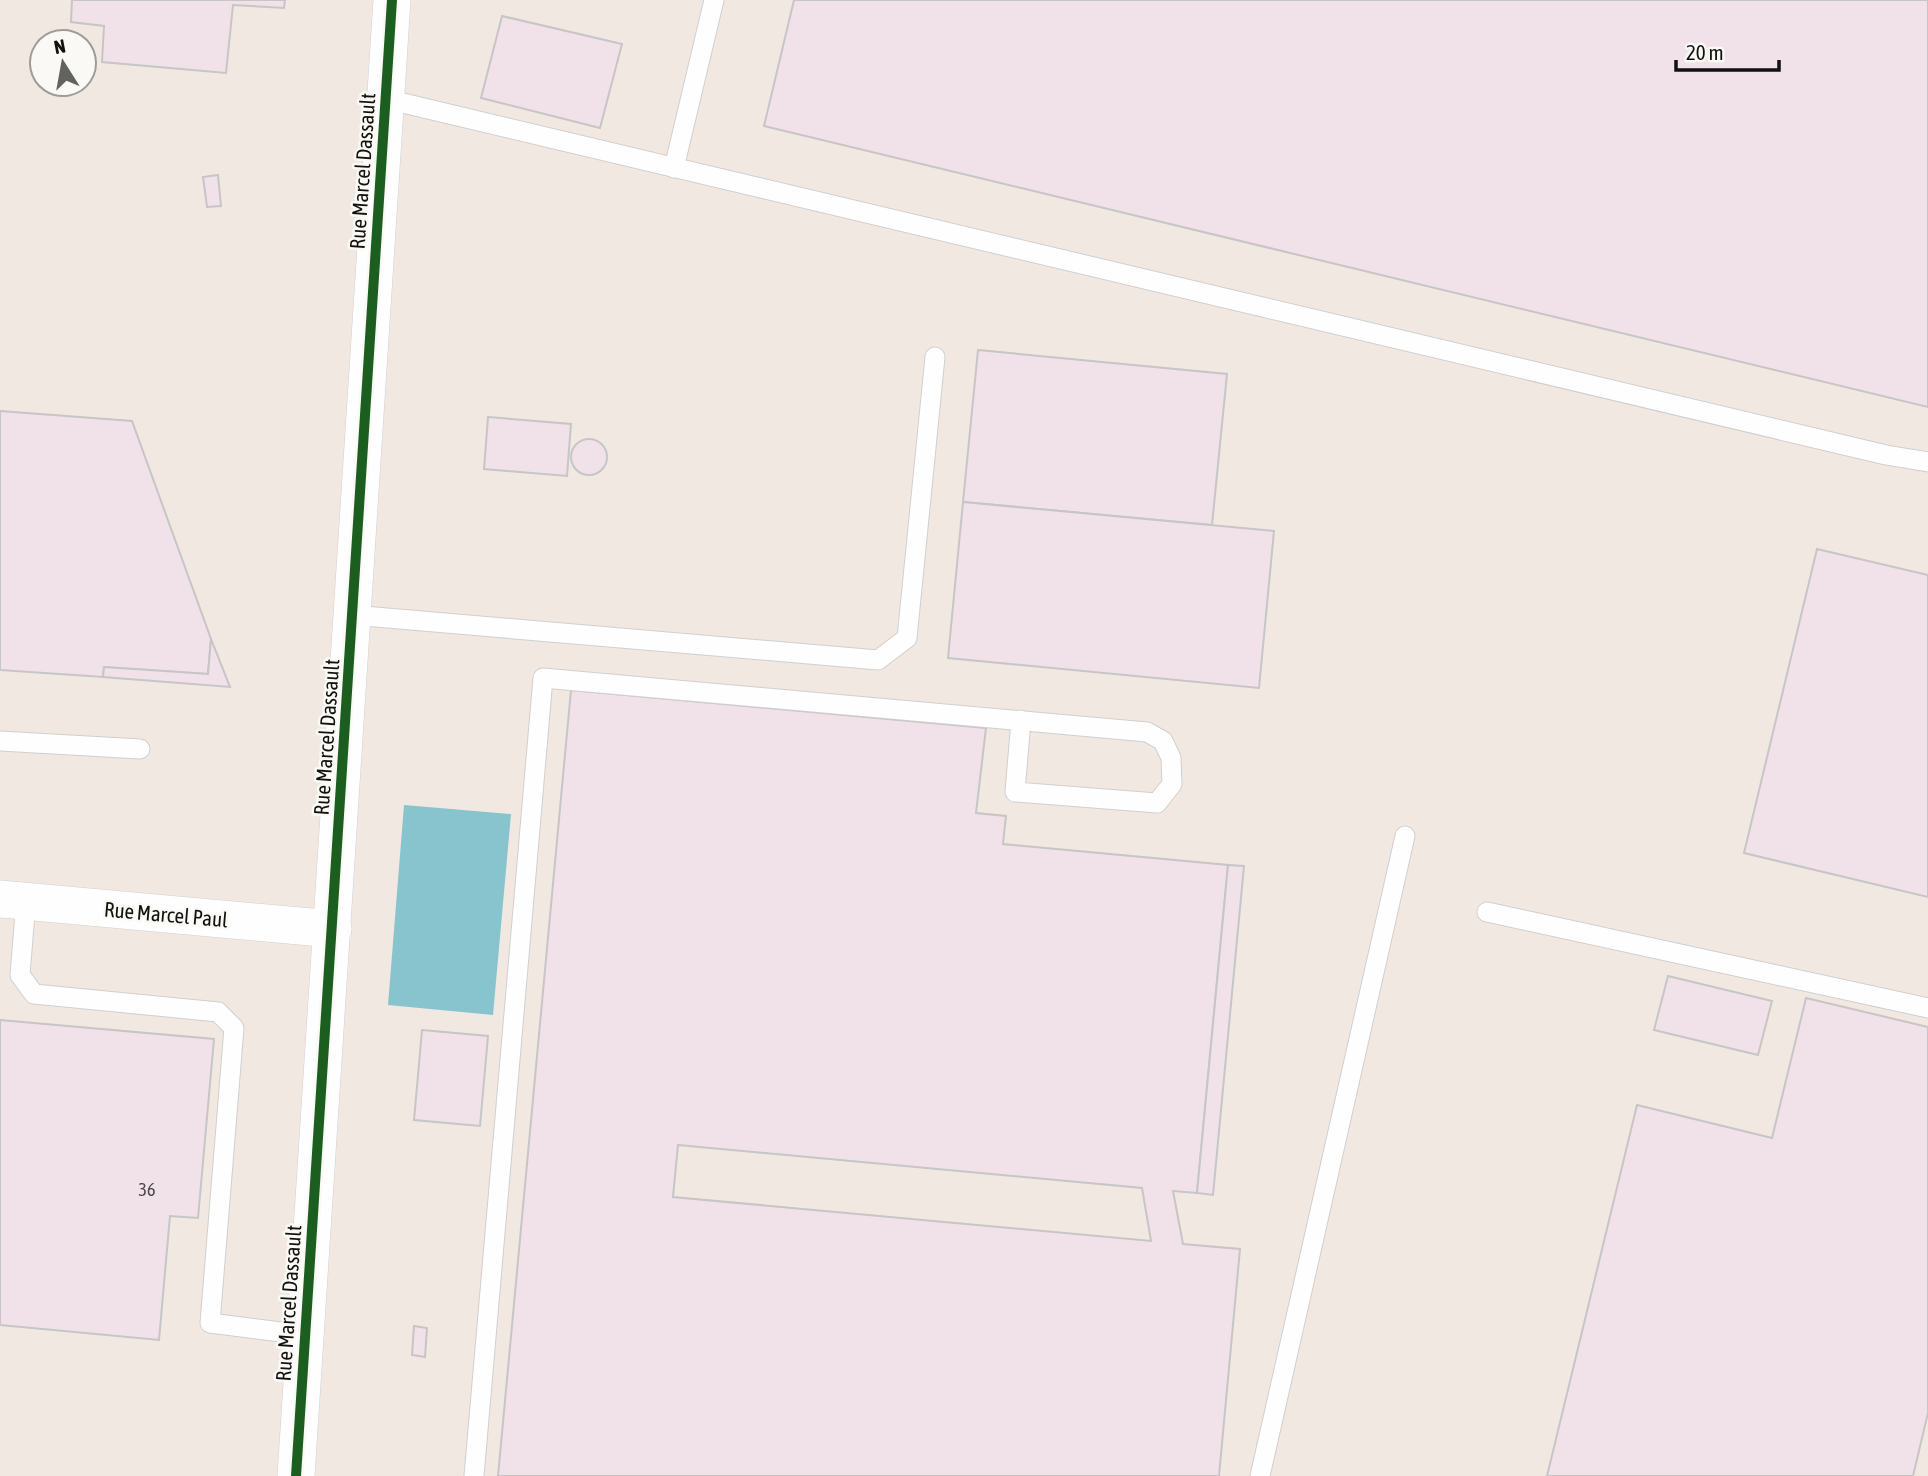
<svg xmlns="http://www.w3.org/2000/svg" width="1928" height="1476" viewBox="0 0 1928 1476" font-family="'Asap Condensed',sans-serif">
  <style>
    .industrial { fill: #f2e8e2; fill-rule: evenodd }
    .water { fill: #88c4ce }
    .building { fill: #f0e2e8; stroke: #c7c5c5; stroke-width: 2; fill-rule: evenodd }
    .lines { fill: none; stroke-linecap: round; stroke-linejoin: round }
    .service-casing { stroke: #d0cfce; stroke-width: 21 }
    .minor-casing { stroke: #d0cfce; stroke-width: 38 }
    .service { stroke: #fefefe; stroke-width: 19 }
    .minor { stroke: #fefefe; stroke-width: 37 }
    .cycleway-casing { stroke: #faf9f5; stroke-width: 15 }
    .cycleway { stroke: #1b5e20; stroke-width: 10 }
    .labels { text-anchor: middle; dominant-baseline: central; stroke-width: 5; stroke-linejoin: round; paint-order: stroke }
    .number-label { font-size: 18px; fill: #494545 }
    .street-label { font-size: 21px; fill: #11110f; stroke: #faf9f5 }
  </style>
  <rect width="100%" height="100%" fill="#f9f8f6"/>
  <path class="industrial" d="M0,0H1928V1476H0ZM42,42H84V84H42Z"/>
  <polygon class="water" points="404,805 511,814 493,1015 388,1005"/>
  <g class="building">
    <polygon points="72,0 285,0 284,8 233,5 226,73 102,62 104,26 71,22"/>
    <polygon points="794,0 1928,0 1928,407 764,126"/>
    <polygon points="502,16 622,44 600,128 481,98"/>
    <polygon points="218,175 221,206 207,207 203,177"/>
    <polygon points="978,350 1227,374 1212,525 963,502"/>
    <polygon points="0,411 132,421 211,639 208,674 104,667 103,677 0,670"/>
    <polygon points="488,417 571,424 567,476 484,469"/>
    <circle cx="589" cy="457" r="18"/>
    <polygon points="963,502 1274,531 1259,688 948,658"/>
    <polygon points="1817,549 1928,575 1928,897 1744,853"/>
    <polygon points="211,639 230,687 103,677 104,667 208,674"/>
    <path d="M571,690L986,728L976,813L1006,816L1003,844L1228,865L1197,1193L1173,1191L1183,1244L1240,1249L1219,1476H498ZM678,1145L1142,1188L1151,1241L673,1197Z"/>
    <polygon points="1228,865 1244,866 1213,1195 1197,1193"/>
    <polygon points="1668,976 1772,1001 1758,1055 1654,1030"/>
    <polygon points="1806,998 1928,1027 1928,1413 1913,1476 1547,1476 1637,1105 1772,1138"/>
    <polygon points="0,1020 214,1039 198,1218 170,1216 159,1340 0,1325"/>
    <polygon points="422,1030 488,1036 480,1126 414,1120"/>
    <polygon points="414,1326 427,1328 425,1357 412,1355"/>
  </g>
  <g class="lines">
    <defs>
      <g id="service">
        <polyline points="386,99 1886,455 1928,462"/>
        <polyline points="674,168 714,0"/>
        <polyline points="352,615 878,660 907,638 935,357"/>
        <polyline points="0,741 140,749"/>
        <polyline points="26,901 20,975 34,994 218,1012 234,1028 210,1323 305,1335"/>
        <polyline points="1487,912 1928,1008"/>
        <polyline points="474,1476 543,678 1147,732 1163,741 1171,758 1172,784 1157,803 1015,792 1021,720"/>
        <polyline points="1260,1476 1405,836"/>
      </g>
      <g id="minor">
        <polyline points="0,899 333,929"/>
        <polyline points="296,1476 392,0"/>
      </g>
    </defs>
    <use href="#service" class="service-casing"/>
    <use href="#minor" class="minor-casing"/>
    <use href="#service" class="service"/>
    <use href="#minor" class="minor"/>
    <defs>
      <polyline id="cycleway" points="296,1476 392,0"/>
    </defs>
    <use href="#cycleway" class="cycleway-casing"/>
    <use href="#cycleway" class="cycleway"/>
  </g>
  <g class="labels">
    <g class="number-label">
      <text x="147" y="1189">36</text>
    </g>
    <g class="street-label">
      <text transform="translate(362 171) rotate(-86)">Rue Marcel Dassault</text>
      <text transform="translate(326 737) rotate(-86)">Rue Marcel Dassault</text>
      <text transform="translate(166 914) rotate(5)">Rue Marcel Paul</text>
      <text transform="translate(288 1303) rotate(-86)">Rue Marcel Dassault</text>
    </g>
  </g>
  <g transform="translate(63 63) rotate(349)"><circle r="33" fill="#faf9f5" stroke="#9d9c99" stroke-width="2"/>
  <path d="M0-5L12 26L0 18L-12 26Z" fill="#626260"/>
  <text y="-10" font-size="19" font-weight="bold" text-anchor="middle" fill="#11110f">N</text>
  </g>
  <path d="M1676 60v10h103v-10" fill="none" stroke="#11110f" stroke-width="3.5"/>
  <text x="1686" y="60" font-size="21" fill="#11110f" stroke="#faf9f5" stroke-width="5" paint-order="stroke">20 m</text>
</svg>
